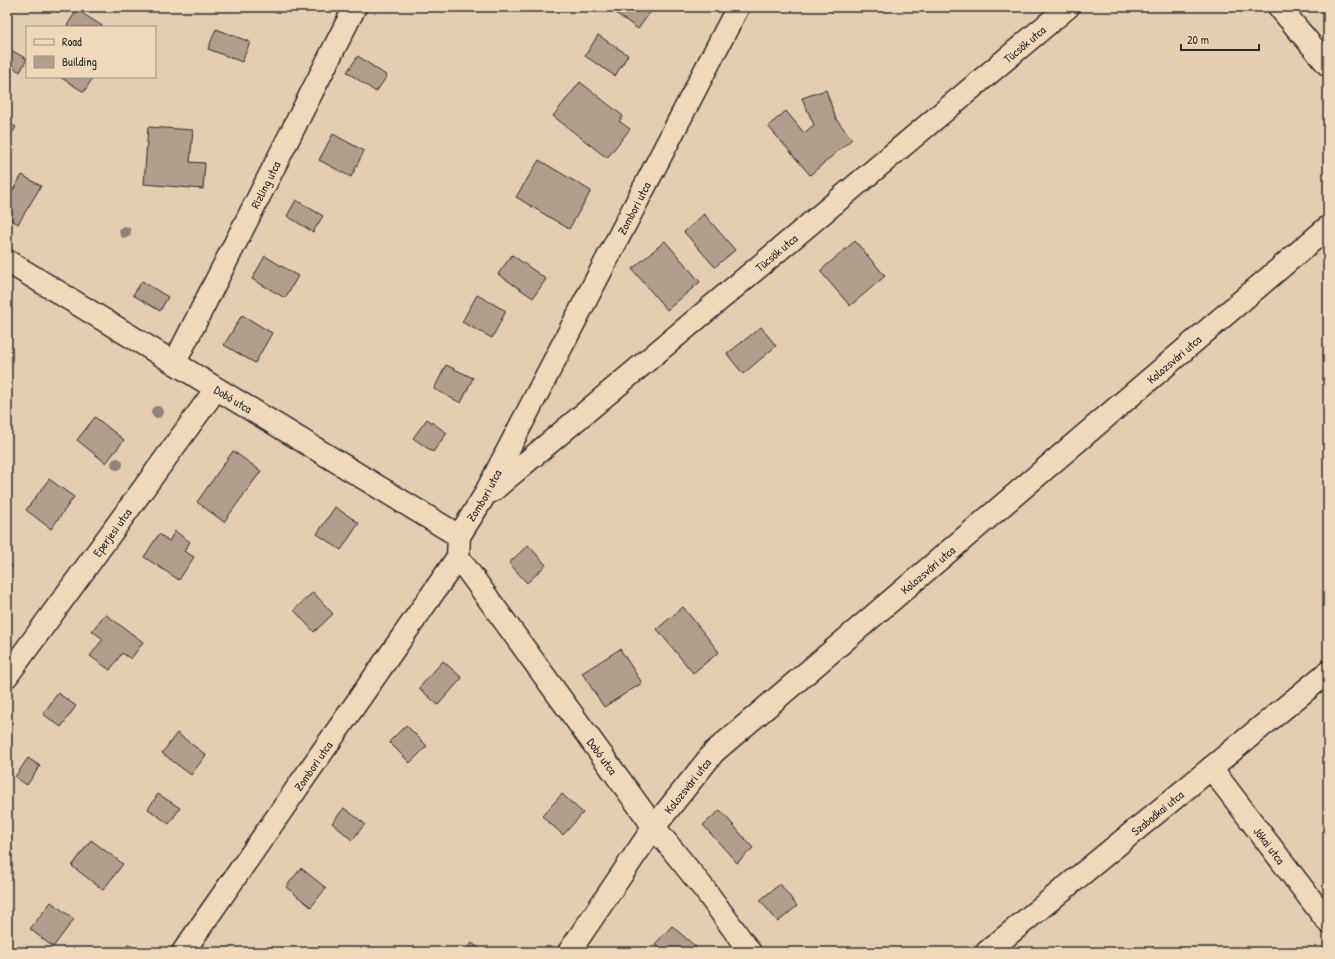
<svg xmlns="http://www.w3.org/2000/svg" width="1335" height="959" viewBox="0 0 1335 959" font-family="'Patrick Hand',sans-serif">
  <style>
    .building { fill: #b0a08b; stroke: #2b2b2b }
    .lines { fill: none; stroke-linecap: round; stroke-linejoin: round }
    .minor-casing { stroke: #2b2b2b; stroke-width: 25 }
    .minor { stroke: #efd9b8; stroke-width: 22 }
    .tree { fill: #8f8373 }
    .labels { text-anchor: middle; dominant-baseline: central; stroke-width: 3.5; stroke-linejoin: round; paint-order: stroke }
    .street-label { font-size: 12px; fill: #2b2b2b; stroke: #efd9b8 }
  </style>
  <rect width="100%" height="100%" fill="#e3ceb0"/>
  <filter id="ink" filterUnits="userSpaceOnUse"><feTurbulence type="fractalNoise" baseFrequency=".025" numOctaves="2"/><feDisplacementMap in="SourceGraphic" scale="8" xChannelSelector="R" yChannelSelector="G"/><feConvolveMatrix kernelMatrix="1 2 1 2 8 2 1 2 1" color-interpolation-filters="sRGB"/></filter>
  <g filter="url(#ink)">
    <g class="building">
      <polygon points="611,7 654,7 638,29 610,9"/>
      <polygon points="77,10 104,27 66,27"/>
      <polygon points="216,29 250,42 242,62 208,49"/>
      <polygon points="598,35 628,55 615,76 585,56"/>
      <polygon points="7,48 27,59 20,72 7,64"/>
      <polygon points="358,56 387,76 376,92 347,72"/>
      <polygon points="60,77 93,77 84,92"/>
      <polygon points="580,82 623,116 619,121 630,129 607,158 553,116"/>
      <polygon points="826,90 836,119 852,139 810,175 768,126 786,111 804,133 814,125 802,98"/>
      <polygon points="7,122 16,127 7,142"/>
      <polygon points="148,127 193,130 190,162 205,163 203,189 144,184"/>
      <polygon points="333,134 364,151 351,177 319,160"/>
      <polygon points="539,160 591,191 569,229 516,197"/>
      <polygon points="22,175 41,186 18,224 7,217 7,200"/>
      <polygon points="296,200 323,216 313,232 287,216"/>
      <polygon points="704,214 735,250 715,267 684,232"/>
      <polygon points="665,241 700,282 667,310 632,269"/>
      <polygon points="855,241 885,276 850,306 820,271"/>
      <polygon points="512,255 546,279 533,298 498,274"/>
      <polygon points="265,256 298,276 285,298 252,279"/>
      <polygon points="142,281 168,297 160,311 133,295"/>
      <polygon points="477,295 506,311 492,338 462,322"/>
      <polygon points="242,315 272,333 255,363 224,345"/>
      <polygon points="761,327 776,346 743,374 727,354"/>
      <polygon points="446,365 473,378 461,403 434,389"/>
      <polygon points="95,417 124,440 106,463 77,440"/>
      <polygon points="427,419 447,433 433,452 413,438"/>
      <polygon points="233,451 261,471 224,522 197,502"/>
      <polygon points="49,479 74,497 51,529 26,510"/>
      <polygon points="335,507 359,523 341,550 317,534"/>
      <polygon points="175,531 190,542 184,551 194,557 179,580 144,557 159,534 169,541"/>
      <polygon points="528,545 546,565 527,583 509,563"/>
      <polygon points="7,562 12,566 7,573"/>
      <polygon points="313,592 333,614 314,632 294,610"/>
      <polygon points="683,607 719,652 693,673 657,629"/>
      <polygon points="105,614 143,642 131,659 122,653 110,670 90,656 103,639 92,631"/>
      <polygon points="620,649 642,683 604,707 582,673"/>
      <polygon points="443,661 462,678 438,705 419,688"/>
      <polygon points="58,693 76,706 61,727 43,714"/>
      <polygon points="406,725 427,746 410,763 389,742"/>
      <polygon points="177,733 206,755 191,775 162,753"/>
      <polygon points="28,758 40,766 27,785 15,777"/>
      <polygon points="158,794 180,808 169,824 148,809"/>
      <polygon points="562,794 583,813 563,835 542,816"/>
      <polygon points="344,808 365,824 352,840 332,823"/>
      <polygon points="720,810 753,848 737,863 703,825"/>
      <polygon points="91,840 123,864 103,890 72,866"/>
      <polygon points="301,868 326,888 311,907 286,887"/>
      <polygon points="780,884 797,906 778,922 760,900"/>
      <polygon points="51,902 74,919 53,947 30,929"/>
      <polygon points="672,926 696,947 692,952 664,952 655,944"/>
      <polygon points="472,943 484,952 465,952"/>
      <polygon points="128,944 141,952 124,952"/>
    </g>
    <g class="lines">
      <defs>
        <g id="minor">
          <polyline points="1279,7 1328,65"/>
          <path id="s1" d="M7,261L459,536"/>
          <path id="s2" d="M175,362L355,7"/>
          <path id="s3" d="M492,491L1068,7"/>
          <path id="s4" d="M458,557L654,827L705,890L750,952"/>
          <path id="s5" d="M7,676L216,389"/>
          <path id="s6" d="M1211,768L1328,922"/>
          <path id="s7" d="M183,952L458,557L459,536L483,498L738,7"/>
          <path id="s8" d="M569,952L654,827L714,752L1328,227"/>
          <path id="s9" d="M987,952L1328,672"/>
        </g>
      </defs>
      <use href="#minor" class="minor-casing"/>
      <use href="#minor" class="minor"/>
    </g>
    <g class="tree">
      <circle cx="125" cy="232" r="6"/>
      <circle cx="157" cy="412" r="6"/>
      <circle cx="117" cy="464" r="6"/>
    </g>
  </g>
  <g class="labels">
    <g class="street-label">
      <text stroke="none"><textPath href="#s3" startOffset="695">Tücsök utca</textPath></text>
      <text stroke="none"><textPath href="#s2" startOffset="199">Rizling utca</textPath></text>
      <text stroke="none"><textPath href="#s7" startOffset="874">Zombori utca</textPath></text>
      <text stroke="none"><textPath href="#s3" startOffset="371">Tücsök utca</textPath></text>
      <text stroke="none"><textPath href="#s8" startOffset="852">Kolozsvári utca</textPath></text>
      <text stroke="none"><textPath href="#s1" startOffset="265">Dobó utca</textPath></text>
      <text stroke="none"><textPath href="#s7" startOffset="550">Zombori utca</textPath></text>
      <text stroke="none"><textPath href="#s5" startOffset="178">Eperjesi utca</textPath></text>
      <text stroke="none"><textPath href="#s8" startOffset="528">Kolozsvári utca</textPath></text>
      <text stroke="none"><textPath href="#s4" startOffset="246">Dobó utca</textPath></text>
      <text stroke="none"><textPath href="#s7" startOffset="227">Zombori utca</textPath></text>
      <text stroke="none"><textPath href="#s8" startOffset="204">Kolozsvári utca</textPath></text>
      <text stroke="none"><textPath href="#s9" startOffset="220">Szabadkai utca</textPath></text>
      <text stroke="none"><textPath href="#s6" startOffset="97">Jókai utca</textPath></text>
    </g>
  </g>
  <rect width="1335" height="959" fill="none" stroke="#efd9b8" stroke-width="24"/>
  <rect x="12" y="12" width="1311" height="935" fill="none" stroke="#2b2b2b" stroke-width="1.5" filter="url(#ink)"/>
  <rect x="26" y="26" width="130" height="52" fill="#efd9b8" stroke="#a19380"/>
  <rect x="34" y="39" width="20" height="6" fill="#efd9b8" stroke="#a19380"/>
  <text x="62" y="46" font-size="12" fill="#2b2b2b">Road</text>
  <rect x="34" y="56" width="20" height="12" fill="#b0a08b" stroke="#a19380"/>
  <text x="62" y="66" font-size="12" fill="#2b2b2b">Building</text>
  <path d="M1181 44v6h78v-6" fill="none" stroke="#2b2b2b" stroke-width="2"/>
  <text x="1187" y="44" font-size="12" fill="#2b2b2b" stroke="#efd9b8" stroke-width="3" paint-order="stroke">20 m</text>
</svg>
